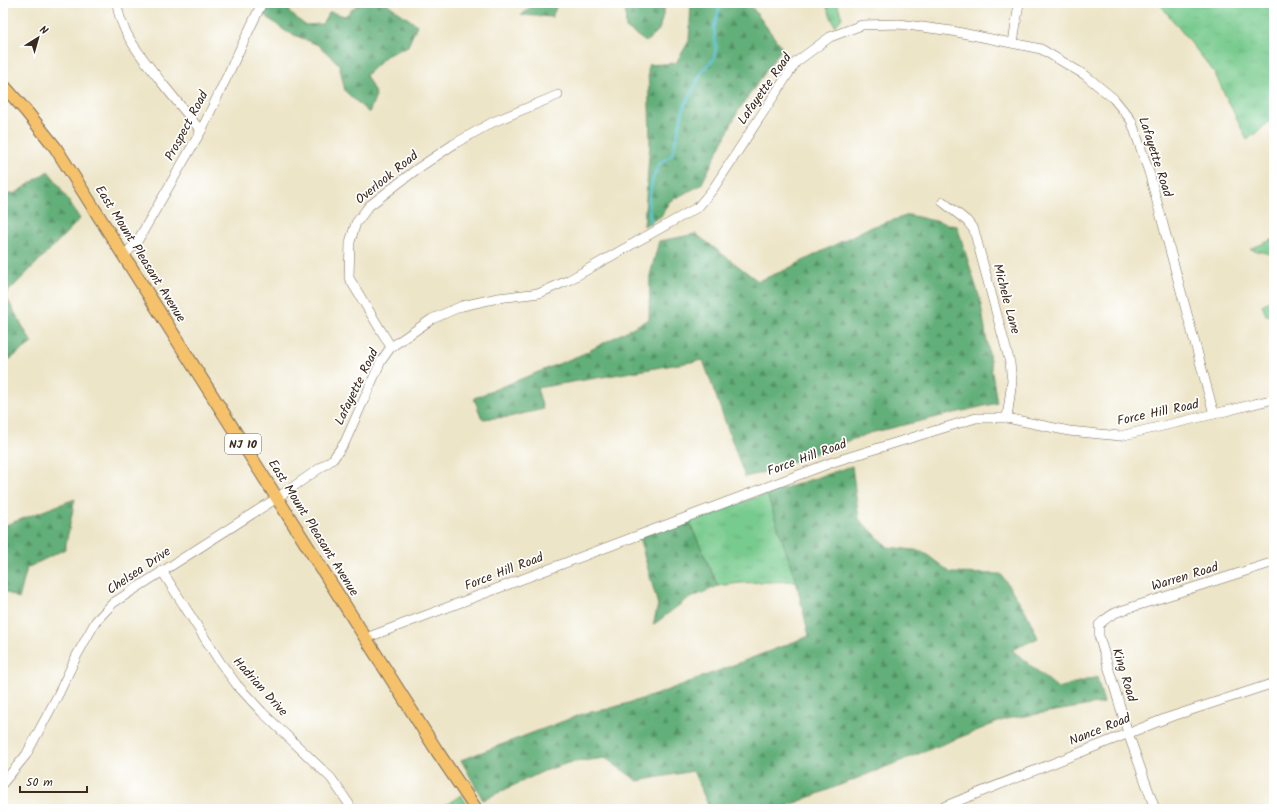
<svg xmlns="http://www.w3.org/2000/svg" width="1277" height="812" viewBox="0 0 1277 812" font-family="Kalam,sans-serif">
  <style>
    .grass { fill: url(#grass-tufts); stroke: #5a7a56 }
    .forest { fill: url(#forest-firs); stroke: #4e6c4c }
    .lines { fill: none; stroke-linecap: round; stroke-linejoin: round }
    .stream { stroke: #59c3d5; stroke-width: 2.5 }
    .minor-casing { stroke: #796b5a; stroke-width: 10 }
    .major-casing { stroke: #796b5a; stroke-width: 14 }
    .minor { stroke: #fff; stroke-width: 9 }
    .major { stroke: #f5c16b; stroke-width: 12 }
    .labels { text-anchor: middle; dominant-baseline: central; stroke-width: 3.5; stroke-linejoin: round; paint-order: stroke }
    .shield { fill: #fff; stroke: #766a62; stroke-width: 1 }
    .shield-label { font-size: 12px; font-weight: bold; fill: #3b2a1e }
    .street-label { font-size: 13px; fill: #3b2a1e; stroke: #fff }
  </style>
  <defs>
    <pattern id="grass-tufts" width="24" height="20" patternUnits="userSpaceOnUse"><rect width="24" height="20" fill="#78cb8e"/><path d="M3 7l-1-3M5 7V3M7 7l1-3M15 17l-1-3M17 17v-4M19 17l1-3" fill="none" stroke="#69ae7a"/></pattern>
    <pattern id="forest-firs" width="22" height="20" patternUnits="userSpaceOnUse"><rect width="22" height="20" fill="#62af79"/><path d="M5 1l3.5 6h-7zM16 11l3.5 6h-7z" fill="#528f63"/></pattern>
  </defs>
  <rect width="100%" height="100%" fill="#fff"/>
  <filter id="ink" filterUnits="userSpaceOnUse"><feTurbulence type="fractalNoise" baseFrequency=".025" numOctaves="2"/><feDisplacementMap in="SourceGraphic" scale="8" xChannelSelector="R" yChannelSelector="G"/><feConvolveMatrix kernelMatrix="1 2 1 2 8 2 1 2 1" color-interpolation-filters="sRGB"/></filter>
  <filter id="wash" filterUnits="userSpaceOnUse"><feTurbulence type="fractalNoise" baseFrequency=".012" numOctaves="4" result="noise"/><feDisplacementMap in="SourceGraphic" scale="16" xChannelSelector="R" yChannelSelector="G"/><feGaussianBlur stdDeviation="0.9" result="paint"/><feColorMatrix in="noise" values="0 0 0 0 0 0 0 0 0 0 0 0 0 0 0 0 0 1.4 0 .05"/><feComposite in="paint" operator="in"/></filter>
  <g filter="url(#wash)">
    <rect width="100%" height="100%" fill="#ede5c8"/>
    <g class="grass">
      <polygon points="825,3 837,3 842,18 835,26"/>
      <polygon points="1159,3 1274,3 1274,118 1247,140 1214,72"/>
      <polygon points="1274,239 1274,255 1250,249"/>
      <polygon points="1274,298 1274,316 1266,315 1262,305"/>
      <polygon points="767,494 796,581 740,583 718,586 688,519"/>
      <polygon points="461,795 470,809 440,809"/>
    </g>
    <g class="forest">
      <polygon points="267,3 292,3 289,12 305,25 322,24 330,12 345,16 359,3 386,3 417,25 408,46 386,56 366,75 376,95 369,113 345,91 339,64 318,45 285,31 262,13"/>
      <polygon points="535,3 558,3 552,17 521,15"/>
      <polygon points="625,3 666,3 659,30 646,42 626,28"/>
      <polygon points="691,3 749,3 782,48 738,111 701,185 670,201 661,216 644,226 650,142 648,65 676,63 689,41"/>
      <polygon points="48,171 56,181 80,219 5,295 32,343 3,364 3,195 16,193"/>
      <polygon points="909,215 957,226 980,299 997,403 870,433 761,473 745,477 703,360 537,388 543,409 509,417 482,419 474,398 583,354 649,319 650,275 659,241 696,234 758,281 783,271 868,228"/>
      <polygon points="852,466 859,519 888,547 922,551 951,573 1001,574 1026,612 1038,638 1012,650 1058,688 1097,677 1104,703 1006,719 780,809 710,809 693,771 638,781 605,758 568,763 544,771 483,800 461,760 585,713 608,709 655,695 809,636 796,581 767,494"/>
      <polygon points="75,499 65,549 27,568 19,599 3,590 3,526"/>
      <polygon points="688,519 718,586 686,600 653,625 658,605 639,537"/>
    </g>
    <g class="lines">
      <polyline class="stream" points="651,224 648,203 653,178 659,164 672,155 684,107 702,71 714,59 716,48 714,28 721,3"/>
    </g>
  </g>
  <g filter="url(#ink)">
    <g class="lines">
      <defs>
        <g id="minor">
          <path d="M117,3C120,34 144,59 162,83C175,99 188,115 201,131"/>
          <polyline points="1013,43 1019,3"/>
          <polyline points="943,202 967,221 974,230 1010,363 1012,381 1007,418"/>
          <polyline points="124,256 138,240 201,131 262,3"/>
          <polyline points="391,347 349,278 350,242 356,223 369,206 417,169 454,144 493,122 558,95"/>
          <polyline points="162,571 220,662 237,685 262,712 331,778 349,804 351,809"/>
          <polyline points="366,638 833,462 976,418 1007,418 1069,431 1120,436 1214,414 1274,399"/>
          <polyline points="3,783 26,755 58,695 77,655 96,621 113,603 277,498 333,459 345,442 381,361 391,347 432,319 462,306 498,298 540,293 569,280 698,207 713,189 796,62 830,37 862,25 899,24 952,31 1041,49 1085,75 1114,99 1131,120 1149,172 1214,414"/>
          <polyline points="938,809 1167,718 1274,683"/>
          <path d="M1155,809L1128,733L1099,636V625C1106,618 1111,614 1120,611L1274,562"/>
          <polyline points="1272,809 1274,808"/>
        </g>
        <polyline id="major" points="3,85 26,111 55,147 437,751 476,809"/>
      </defs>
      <use href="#minor" class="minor-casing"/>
      <use href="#major" class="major-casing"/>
      <use href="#minor" class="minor"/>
      <use href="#major" class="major"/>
    </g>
  </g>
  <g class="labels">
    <rect class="shield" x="225" y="434" width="36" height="20" rx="3"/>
    <g class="shield-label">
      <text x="243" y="444">NJ 10</text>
    </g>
    <g class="street-label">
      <text transform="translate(765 89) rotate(-55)">Lafayette Road</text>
      <text transform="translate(187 126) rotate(-62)">Prospect Road</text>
      <text transform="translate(1155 157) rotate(72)">Lafayette Road</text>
      <text transform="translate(387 178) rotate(-39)">Overlook Road</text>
      <text transform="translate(140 254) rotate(58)">East Mount Pleasant Avenue</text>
      <text transform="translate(1006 299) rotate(75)">Michele Lane</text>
      <text transform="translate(357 387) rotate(-64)">Lafayette Road</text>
      <text transform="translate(1158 413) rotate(-12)">Force Hill Road</text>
      <text transform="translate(807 458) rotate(-20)">Force Hill Road</text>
      <text transform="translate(313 528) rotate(58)">East Mount Pleasant Avenue</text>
      <text transform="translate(139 571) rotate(-34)">Chelsea Drive</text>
      <text transform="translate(504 572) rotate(-21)">Force Hill Road</text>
      <text transform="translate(1185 577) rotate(-17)">Warren Road</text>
      <text transform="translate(1124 675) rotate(73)">King Road</text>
      <text transform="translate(260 687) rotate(48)">Hadrian Drive</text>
      <text transform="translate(1100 730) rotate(-22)">Nance Road</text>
    </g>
  </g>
  <rect width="1277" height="812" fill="none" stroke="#fff" stroke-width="16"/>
  <g transform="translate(38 38) rotate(37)" stroke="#ffffff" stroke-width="3" paint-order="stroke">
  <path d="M0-3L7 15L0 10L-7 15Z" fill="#3b2a1e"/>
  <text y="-6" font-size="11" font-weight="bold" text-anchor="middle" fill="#3b2a1e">N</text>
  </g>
  <path d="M20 786v6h67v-6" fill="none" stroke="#3b2a1e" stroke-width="2"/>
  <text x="26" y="786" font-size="12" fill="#3b2a1e" stroke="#ffffff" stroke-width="3" paint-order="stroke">50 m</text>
</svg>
